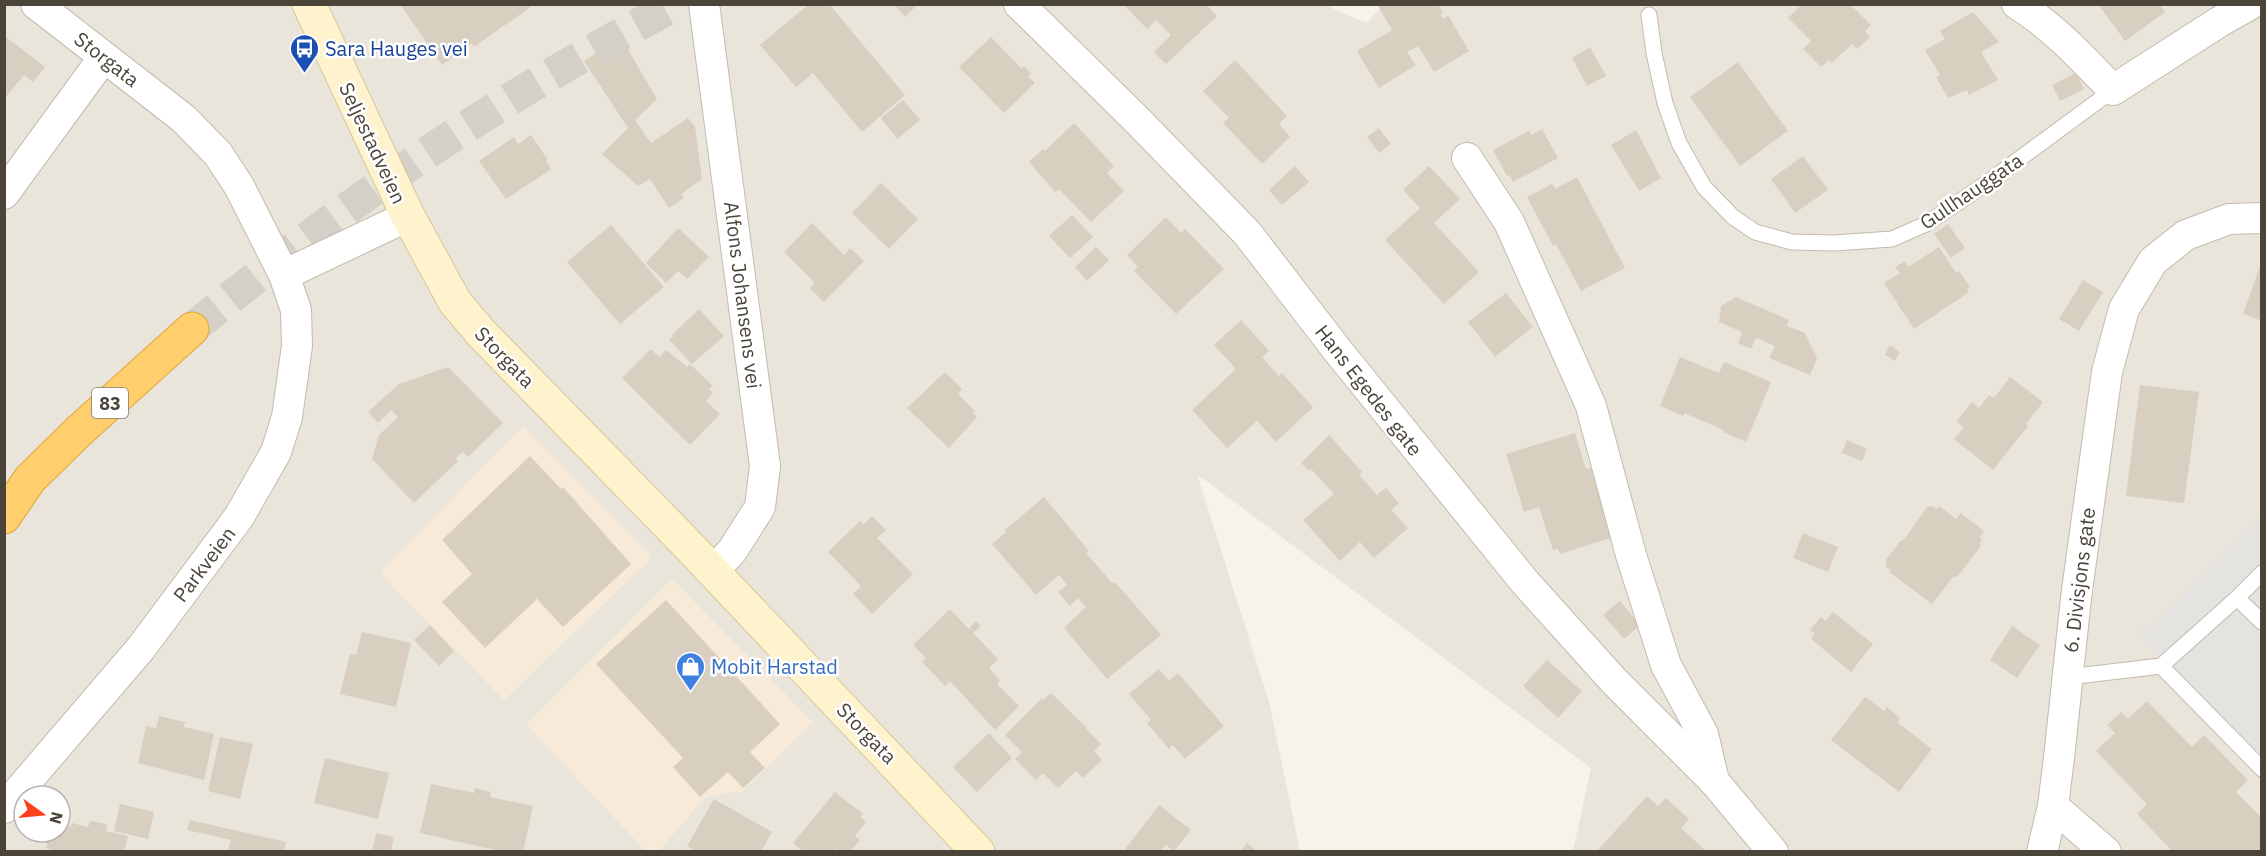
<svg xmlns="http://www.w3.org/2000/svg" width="2266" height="856" viewBox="0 0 2266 856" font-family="'IBM Plex Sans',sans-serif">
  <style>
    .residential { fill: #eae5da; fill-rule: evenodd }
    .commercial { fill: #f7ead8 }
    .parking { fill: #e5e3e0 }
    .building { fill: #d8cfc1 }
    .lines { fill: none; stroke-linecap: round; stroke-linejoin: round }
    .highway-tunnel { stroke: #d4d0c8; stroke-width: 33; stroke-dasharray: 33 16; stroke-linecap: butt }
    .lane-casing { stroke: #c2bbae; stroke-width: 17 }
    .street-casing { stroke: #c2bbae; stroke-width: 32 }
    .secondary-casing { stroke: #d6c79b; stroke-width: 35 }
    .highway-casing { stroke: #e0a43c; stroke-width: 35 }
    .lane { stroke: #fff; stroke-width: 15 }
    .street { stroke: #fff; stroke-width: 30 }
    .secondary { stroke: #fff3cd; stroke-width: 33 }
    .highway { stroke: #ffcf6e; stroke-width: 33 }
    .labels { text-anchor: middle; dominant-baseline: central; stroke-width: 5; stroke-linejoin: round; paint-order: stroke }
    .shield { fill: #fff; stroke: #817c74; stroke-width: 1.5 }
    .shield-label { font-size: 18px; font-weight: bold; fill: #4b4439 }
    .transit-label { font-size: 20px; fill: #164399; stroke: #fff; text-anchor: start }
    .street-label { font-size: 20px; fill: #4b4439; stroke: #fff }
    .shop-label { font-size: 20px; fill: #366cbe; stroke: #fff; text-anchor: start }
  </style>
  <rect width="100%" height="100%" fill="#f6f3ec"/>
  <path class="residential" d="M1323,4L1366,23L1385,4L2261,5V851H1573L1591,768L1197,474L1269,702L1300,851H658L705,797L743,790L526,724L646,851L5,852V5ZM652,557L504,700L430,622ZM24,796H60V832H24Z"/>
  <g class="commercial">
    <polygon points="523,426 652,557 504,700 380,573"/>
    <polygon points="672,579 813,722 743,791 705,797 658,852 646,851 526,724"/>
  </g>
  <polygon class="parking" points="2261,514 2261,776 2136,632 2150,628"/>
  <g class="building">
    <polygon points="400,4 535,4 474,47 472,43 442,65"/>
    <polygon points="809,4 829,4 905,95 862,132 813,73 796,87 760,45"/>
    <polygon points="894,4 918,4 905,17"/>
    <polygon points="1123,4 1206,4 1217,16 1166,64 1154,52 1171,35 1156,20 1147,29"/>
    <polygon points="1377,4 1438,4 1443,13 1440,15 1443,19 1448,15 1469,51 1434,72 1418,46 1407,52 1416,65 1379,88 1357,51 1392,30"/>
    <polygon points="1802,4 1850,4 1871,25 1865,31 1870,37 1857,49 1852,44 1832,63 1829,60 1821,67 1803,49 1811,41 1788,18"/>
    <polygon points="2098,4 2159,4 2165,12 2125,41"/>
    <polygon points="1973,12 1999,42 1981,52 1998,80 1969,95 1967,90 1948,98 1936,77 1940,75 1925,50 1945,39 1940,31"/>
    <polygon points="6,37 45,67 33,82 24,75 4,99"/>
    <polygon points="991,37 1022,69 1024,66 1031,74 1028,76 1035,83 1004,113 959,67"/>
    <polygon points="621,38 657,99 635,120 651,143 688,118 695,127 702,179 681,194 684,198 669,208 650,179 638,186 602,154 628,128 584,61"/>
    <polygon points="1590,47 1606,76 1587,86 1572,58"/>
    <polygon points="1235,60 1287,116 1279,124 1290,137 1262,164 1223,123 1229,118 1203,91"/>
    <polygon points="1738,62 1788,131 1740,166 1690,97"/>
    <polygon points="2076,73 2084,89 2060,101 2052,85"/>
    <polygon points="903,100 920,120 897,139 881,118"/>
    <polygon points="1074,123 1114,166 1107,173 1124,191 1091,222 1059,189 1055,192 1029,162 1043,149 1045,151"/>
    <polygon points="1379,128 1391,144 1379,153 1367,137"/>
    <polygon points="1542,129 1558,158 1513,182 1509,175 1507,176 1493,150 1529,131 1531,135"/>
    <polygon points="1636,130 1661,178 1639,191 1611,145"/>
    <polygon points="531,135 548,160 546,161 551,169 506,199 479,161 514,137 518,144"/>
    <polygon points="1803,156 1828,190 1795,213 1771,179"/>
    <polygon points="1295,166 1309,182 1282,205 1269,190"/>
    <polygon points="1429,166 1460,199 1434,223 1479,272 1444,304 1385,240 1420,208 1403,190"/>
    <polygon points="1577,177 1625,268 1581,291 1556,244 1553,246 1527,197 1552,184 1555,189"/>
    <polygon points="881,183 918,219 889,249 852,213"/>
    <polygon points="1072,215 1093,237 1070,258 1049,236"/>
    <polygon points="1166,217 1181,233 1185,229 1224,269 1176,314 1134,271 1138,267 1127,255"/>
    <polygon points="812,223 844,255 850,248 864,261 824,302 810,288 815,283 784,252"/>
    <polygon points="1948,224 1965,248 1951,258 1934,234"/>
    <polygon points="611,225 664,287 620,324 567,262"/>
    <polygon points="678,228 709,257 687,279 678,271 666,283 646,263"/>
    <polygon points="1096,247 1109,260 1087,281 1075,267"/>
    <polygon points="1939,247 1956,273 1959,271 1970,287 1967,289 1969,292 1914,329 1884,283 1900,273 1895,267 1905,261 1908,267"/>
    <polygon points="2261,264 2262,264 2262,321 2243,314"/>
    <polygon points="2083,280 2103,292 2079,331 2059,319"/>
    <polygon points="1506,293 1533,327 1495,357 1468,322"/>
    <polygon points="1736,297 1789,320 1787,326 1805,333 1817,358 1810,375 1769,358 1775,346 1756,338 1751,349 1738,343 1742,332 1719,322 1721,306"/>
    <polygon points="699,309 724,336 692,364 669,340 674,336 672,335"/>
    <polygon points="1241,320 1269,351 1262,357 1279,376 1282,373 1313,407 1276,442 1257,421 1227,448 1192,410 1236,369 1214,345"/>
    <polygon points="1890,345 1900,352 1895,361 1885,355"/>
    <polygon points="651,349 659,357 666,350 687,367 690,364 713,386 709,389 713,393 706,401 720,414 690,445 622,378"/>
    <polygon points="1680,357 1719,373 1724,362 1771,382 1746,442 1723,432 1724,430 1684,413 1683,416 1660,406"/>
    <polygon points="448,367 503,423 468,457 463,452 456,458 458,461 414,503 372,459 379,435 398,417 391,410 378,423 368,412 399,384"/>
    <polygon points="945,372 962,389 958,394 975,411 973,413 977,417 949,448 907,408"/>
    <polygon points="2010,377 2043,402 2026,424 2028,426 1993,470 1954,439 1964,427 1956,422 1972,402 1979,408 1989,395 1994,398"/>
    <polygon points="2140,385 2199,392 2184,503 2126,496"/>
    <polygon points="1575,433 1586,469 1591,468 1613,537 1560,554 1558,549 1553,550 1539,507 1524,512 1506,454"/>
    <polygon points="1329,435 1362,472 1359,475 1377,495 1386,488 1399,503 1391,510 1408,528 1374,558 1360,542 1340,561 1303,520 1334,494 1311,469 1309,471 1301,463"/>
    <polygon points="1847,440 1867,449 1862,461 1842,453"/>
    <polygon points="530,456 561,489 563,487 631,564 563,627 536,598 536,600 485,648 442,602 472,574 442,540"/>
    <polygon points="1044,497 1089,551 1086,553 1094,562 1113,584 1115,582 1161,635 1107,679 1064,628 1086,607 1078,598 1070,606 1058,592 1067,585 1059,575 1036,595 992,544 1006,532 1005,530"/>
    <polygon points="1932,506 1937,509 1939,506 1956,519 1961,513 1984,531 1980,537 1982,539 1980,542 1980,547 1958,576 1953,577 1932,604 1889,572 1891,570 1886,567 1886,560 1901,540 1904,540 1927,507"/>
    <polygon points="872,516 886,530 877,538 913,574 872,614 853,594 861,586 828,552 860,521 864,524"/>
    <polygon points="1803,533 1838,547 1828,572 1793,558"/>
    <polygon points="666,600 780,724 750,752 765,768 743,788 728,772 700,797 673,767 683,758 596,664"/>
    <polygon points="1620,601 1640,625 1624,639 1603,615"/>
    <polygon points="950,609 969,629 976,621 981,626 973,633 998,659 989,668 1000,680 997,684 1019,706 995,730 950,681 945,686 922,662 926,658 913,645"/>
    <polygon points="1833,612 1873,644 1851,672 1811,639 1815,634 1810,630 1821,617 1826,621"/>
    <polygon points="430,625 454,651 439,666 414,640"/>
    <polygon points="2012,626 2040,645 2017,678 1990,660"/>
    <polygon points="362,632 411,643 396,707 340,694 350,654 356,655"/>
    <polygon points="1547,660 1582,691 1558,718 1523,686"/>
    <polygon points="1159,669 1169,681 1178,673 1224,726 1185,759 1173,745 1169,749 1147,723 1151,720 1129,694"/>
    <polygon points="1051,693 1087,728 1086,729 1101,744 1094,751 1102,760 1083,778 1076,771 1058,788 1043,773 1036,780 1015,759 1022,752 1005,735 1042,698 1043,700"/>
    <polygon points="1865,697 1884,711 1887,707 1900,718 1897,722 1932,749 1899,792 1831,740"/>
    <polygon points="2147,701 2192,747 2204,735 2248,780 2236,792 2262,818 2262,852 2173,852 2137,814 2147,804 2096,751 2115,733 2107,725 2121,712 2128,719"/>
    <polygon points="159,716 185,722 184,727 214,734 204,780 138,763 146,726 156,728"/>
    <polygon points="989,733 1012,758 977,792 953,767"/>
    <polygon points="220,737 253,744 240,799 208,791"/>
    <polygon points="325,758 389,773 378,819 314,803"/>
    <polygon points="431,784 474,793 475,788 491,792 490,797 533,806 523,852 504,852 420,833"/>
    <polygon points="835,792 863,814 861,817 866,822 855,836 860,840 850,852 838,852 835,848 832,852 803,852 793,843"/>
    <polygon points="1647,796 1658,806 1666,798 1689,819 1681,828 1704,849 1702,852 1600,852 1598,850"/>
    <polygon points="714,799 772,832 761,852 697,852 687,846"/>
    <polygon points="120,804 154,812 148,839 114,831"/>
    <polygon points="1159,805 1191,830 1174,851 1166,845 1160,852 1123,852"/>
    <polygon points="190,820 286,842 284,852 228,850 231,840 187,830"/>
    <polygon points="90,821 107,824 106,831 128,836 124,852 61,852 46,848 49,832 60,832 60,824 71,827 72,823 88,827"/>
    <polygon points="376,833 394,837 391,852 372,852"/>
    <polygon points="1247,843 1258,852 1240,852"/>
  </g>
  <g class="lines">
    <path class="highway-tunnel" d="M192,329C343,204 503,95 677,4"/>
    <defs>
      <g id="lane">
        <polyline points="1649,15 1654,53 1665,103 1679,143 1704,187 1733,217 1755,232 1792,242 1834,243 1892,239 1926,224 1984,185 2113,90"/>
        <polyline points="2237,598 2262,622"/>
        <polyline points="2161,666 2262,769"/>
        <polyline points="2068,677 2161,666 2237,598 2262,573"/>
      </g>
      <g id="street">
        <polyline points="36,4 184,119 218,154 239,186 284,275 408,216"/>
        <polyline points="704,4 765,466 760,507 732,551 713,571"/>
        <polyline points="1019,4 1137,120 1247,233 1338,351 1524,581 1614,681 1714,781 1773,852"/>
        <path d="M2017,4C2054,27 2083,59 2113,90L2219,22L2251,4"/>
        <polyline points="1467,158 1509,222 1591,406 1631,555 1666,665 1703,734 1714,781"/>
        <polyline points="4,194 104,57"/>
        <polyline points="2053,806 2106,852"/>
        <polyline points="4,808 141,648 239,517 276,452 287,417 297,346 296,310 284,275"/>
        <polyline points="2042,852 2053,806 2059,758 2076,598 2107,372 2124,309 2153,261 2186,235 2229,219 2262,218"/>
      </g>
      <polyline id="secondary" points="309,4 408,216 455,302 481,333 687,544 978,852"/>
      <polyline id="highway" points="4,517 30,479 79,431 192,329"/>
    </defs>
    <use href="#lane" class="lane-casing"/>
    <use href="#street" class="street-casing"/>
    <use href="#secondary" class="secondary-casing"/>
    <use href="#highway" class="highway-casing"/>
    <use href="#lane" class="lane"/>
    <use href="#street" class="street"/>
    <use href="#secondary" class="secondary"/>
    <use href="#highway" class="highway"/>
  </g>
  <defs>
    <symbol id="bus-pin" viewBox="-11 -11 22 30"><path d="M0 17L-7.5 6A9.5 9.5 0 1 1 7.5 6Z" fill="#1a4fb4" stroke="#fff"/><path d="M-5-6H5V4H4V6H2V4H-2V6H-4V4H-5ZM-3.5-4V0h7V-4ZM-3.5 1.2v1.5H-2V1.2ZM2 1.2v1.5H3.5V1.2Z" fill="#fff"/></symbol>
    <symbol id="shop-pin" viewBox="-11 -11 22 30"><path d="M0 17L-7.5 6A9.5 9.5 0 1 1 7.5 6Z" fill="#3f7fe0" stroke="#fff"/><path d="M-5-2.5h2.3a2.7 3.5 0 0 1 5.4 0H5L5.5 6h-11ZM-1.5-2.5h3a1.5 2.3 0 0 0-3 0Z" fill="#fff"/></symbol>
  </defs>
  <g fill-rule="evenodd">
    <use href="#bus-pin" x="288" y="32" width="33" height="45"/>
    <use href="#shop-pin" x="674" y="650" width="33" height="45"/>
  </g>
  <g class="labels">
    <rect class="shield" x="92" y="388" width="36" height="30" rx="4.5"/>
    <g class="shield-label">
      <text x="110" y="403">83</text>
    </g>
    <g class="transit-label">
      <text x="325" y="48">Sara Hauges vei</text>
    </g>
    <g class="street-label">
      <text transform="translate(107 59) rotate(38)">Storgata</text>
      <text transform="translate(373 143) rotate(65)">Seljestadveien</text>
      <text transform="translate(1971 191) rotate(-34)">Gullhauggata</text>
      <text transform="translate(743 295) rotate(83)">Alfons Johansens vei</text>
      <text transform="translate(505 357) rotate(46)">Storgata</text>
      <text transform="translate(1369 390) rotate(52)">Hans Egedes gate</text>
      <text transform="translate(204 564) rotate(-53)">Parkveien</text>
      <text transform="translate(2079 580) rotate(-83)">6. Divisjons gate</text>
      <text transform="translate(867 733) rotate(46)">Storgata</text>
    </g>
    <g class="shop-label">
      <text x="711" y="666">Mobit Harstad</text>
    </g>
  </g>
  <rect width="2266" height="856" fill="none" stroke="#4b4439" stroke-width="12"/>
  <g transform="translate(42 814) rotate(105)"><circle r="28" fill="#ffffff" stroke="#b7b4b0" stroke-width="1.5"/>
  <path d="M0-4.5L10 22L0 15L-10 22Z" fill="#fc3f1d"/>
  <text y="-9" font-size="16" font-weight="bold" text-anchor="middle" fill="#4b4439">N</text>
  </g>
</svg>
